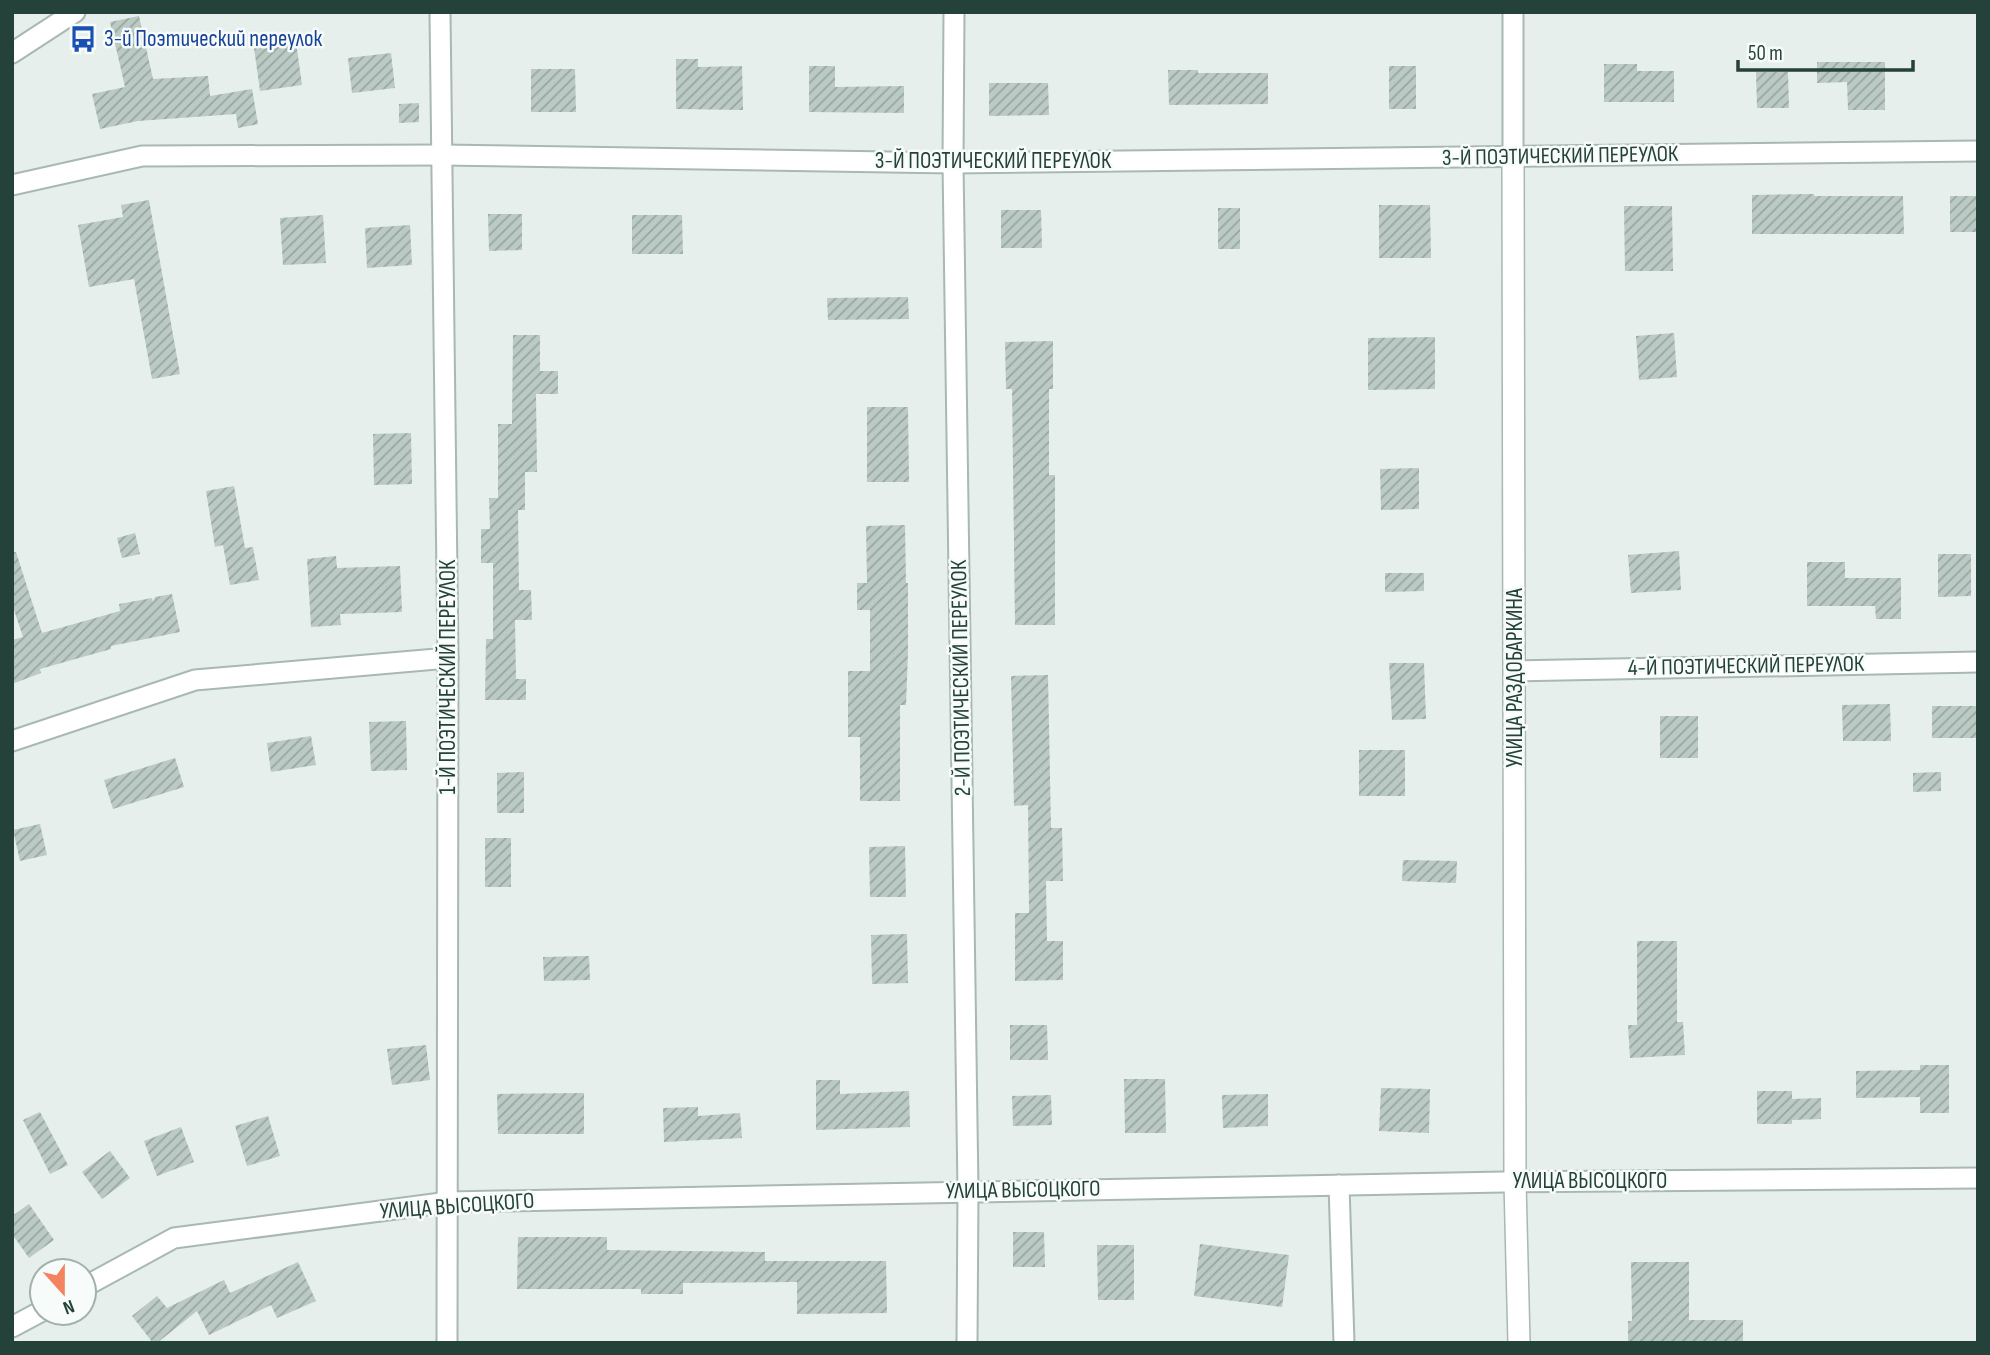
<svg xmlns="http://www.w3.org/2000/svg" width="1990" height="1355" viewBox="0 0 1990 1355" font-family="'Sofia Sans Condensed',sans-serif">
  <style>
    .building { fill: url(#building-hatch) }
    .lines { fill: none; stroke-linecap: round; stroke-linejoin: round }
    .minor-casing { stroke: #a8b8b2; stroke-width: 23 }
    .tertiary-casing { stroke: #a8b8b2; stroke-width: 24 }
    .minor { stroke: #fff; stroke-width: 19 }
    .tertiary { stroke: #fff; stroke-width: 21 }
    .labels { text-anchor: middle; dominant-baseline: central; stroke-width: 5; stroke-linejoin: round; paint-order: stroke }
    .transit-label { font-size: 23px; fill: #164399; stroke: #f7fbf9; text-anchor: start }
    .street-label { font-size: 23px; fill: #24423a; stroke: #f7fbf9 }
  </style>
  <defs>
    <pattern id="building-hatch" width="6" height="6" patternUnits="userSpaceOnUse" patternTransform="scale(1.75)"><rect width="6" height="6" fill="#bbcac4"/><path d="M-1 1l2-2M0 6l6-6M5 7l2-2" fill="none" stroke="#98a6a0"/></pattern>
  </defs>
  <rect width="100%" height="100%" fill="#e6efeb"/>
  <g class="building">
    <polygon points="139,16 153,79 208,76 210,96 252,89 258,124 238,128 236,114 138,121 100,129 92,94 125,87 110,22"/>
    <polygon points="296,42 302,85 260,91 254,48"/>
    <polygon points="391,53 395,88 352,93 348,58"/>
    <polygon points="676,59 698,59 698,67 742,66 743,110 676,109"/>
    <polygon points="1817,62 1885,62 1885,110 1848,110 1847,82 1817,83"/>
    <polygon points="1604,64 1637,64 1637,71 1674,71 1674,102 1604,102"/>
    <polygon points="809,66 835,66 835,87 904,86 904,113 809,112"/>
    <rect x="1389" y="66" width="27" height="43"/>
    <polygon points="531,69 575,69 576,112 531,112"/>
    <polygon points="1168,70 1198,70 1198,73 1268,73 1268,104 1169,105"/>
    <polygon points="1756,72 1788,72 1789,108 1757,108"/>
    <polygon points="989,83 1048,83 1049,115 989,116"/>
    <polygon points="419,103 419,122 399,123 399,104"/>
    <polygon points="1814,194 1814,196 1903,196 1904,234 1752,234 1752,195"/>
    <rect x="1950" y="196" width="28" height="36"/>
    <polygon points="149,200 180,374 152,379 134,279 89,287 78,225 123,217 121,205"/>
    <polygon points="1379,205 1430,205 1431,258 1379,258"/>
    <polygon points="1624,206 1672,206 1673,271 1625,271"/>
    <rect x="1218" y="208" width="22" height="41"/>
    <polygon points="1001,210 1041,210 1042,248 1001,248"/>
    <polygon points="488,214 522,214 522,250 489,251"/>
    <polygon points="323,215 326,263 283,265 280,218"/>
    <polygon points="632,215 682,215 683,254 632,254"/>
    <polygon points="410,225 412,265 367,268 365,228"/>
    <polygon points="908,297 909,319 828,320 827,298"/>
    <polygon points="1674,333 1677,377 1639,380 1636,336"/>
    <polygon points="513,335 540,335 540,371 558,371 558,394 536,394 537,472 525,472 525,510 518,510 519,590 531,590 532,620 515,620 516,679 526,679 526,700 485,700 486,639 493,639 493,563 481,563 481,529 490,529 489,498 498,498 498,424 512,424"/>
    <polygon points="1435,337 1435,389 1368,390 1368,338"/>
    <polygon points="1053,341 1053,389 1049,389 1049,475 1055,475 1055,625 1015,625 1012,389 1006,389 1005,342"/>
    <polygon points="867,407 908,407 909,482 867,482"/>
    <polygon points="411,433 412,484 374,485 373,434"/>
    <polygon points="1419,468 1419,509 1381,510 1380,469"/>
    <polygon points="234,486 245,548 253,547 259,580 230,585 223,545 215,547 206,491"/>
    <polygon points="905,525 906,583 908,583 908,653 906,705 900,705 900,801 860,801 860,737 848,737 848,671 870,671 870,610 857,610 857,583 867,583 866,526"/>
    <polygon points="135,533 140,554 122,558 117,538"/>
    <polygon points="1679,551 1681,590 1631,593 1628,555"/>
    <polygon points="12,552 16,552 42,633 120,611 119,604 152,598 153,602 155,597 172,594 180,632 111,646 111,649 40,669 41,673 12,684 12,640 23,637 12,604"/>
    <polygon points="1938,554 1971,554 1971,596 1938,597"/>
    <polygon points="336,556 337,568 400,566 402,612 340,614 341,625 311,627 307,559"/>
    <polygon points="1807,562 1845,562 1845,578 1901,578 1901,619 1876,619 1875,606 1807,606"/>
    <polygon points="1385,573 1424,573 1424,591 1385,592"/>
    <polygon points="1389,663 1424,663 1426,719 1392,720"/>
    <polygon points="1048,675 1051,828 1062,828 1063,881 1046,881 1047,941 1063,941 1063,980 1015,981 1015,913 1029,913 1028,805 1014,806 1011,676"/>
    <polygon points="1890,704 1891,741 1843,741 1842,705"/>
    <rect x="1932" y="706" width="46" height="32"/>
    <rect x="1660" y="716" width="38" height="42"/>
    <polygon points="406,721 407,770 371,771 369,722"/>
    <polygon points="311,736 316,765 271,772 267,743"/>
    <rect x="1359" y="750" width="46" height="46"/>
    <polygon points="175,758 184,787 113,809 104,780"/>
    <polygon points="524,772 524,813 497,813 497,773"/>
    <polygon points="1941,772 1941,791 1913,792 1913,773"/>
    <polygon points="40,824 47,855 20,861 13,830"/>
    <rect x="485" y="838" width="26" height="49"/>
    <polygon points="905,846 906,897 870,897 869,847"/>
    <polygon points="1403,860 1457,861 1456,883 1402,881"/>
    <polygon points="907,934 908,983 872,984 871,935"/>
    <polygon points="1637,941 1677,941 1677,1022 1683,1022 1685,1055 1630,1058 1628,1025 1637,1025"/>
    <polygon points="589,956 590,980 544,981 543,957"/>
    <polygon points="1010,1025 1047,1025 1048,1060 1010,1060"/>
    <polygon points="426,1045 430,1080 392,1085 387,1049"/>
    <polygon points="1920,1065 1949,1065 1949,1113 1920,1113 1920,1097 1856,1098 1856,1071 1920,1070"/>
    <polygon points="1124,1079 1165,1079 1166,1133 1125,1133"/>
    <polygon points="816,1080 840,1080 840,1094 909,1091 910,1127 816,1130"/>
    <polygon points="1381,1088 1430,1089 1429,1133 1379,1131"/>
    <polygon points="1757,1091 1792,1091 1792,1099 1821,1098 1821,1119 1792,1120 1792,1124 1757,1124"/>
    <polygon points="584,1093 584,1134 498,1134 497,1094"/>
    <polygon points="1268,1094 1268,1126 1223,1128 1222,1095"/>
    <polygon points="1051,1095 1052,1125 1013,1126 1012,1096"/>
    <polygon points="698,1107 698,1116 740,1113 742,1138 664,1142 663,1108"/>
    <polygon points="40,1112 68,1165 50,1174 23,1120"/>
    <polygon points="268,1116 280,1156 247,1166 235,1126"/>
    <polygon points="181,1127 194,1162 157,1176 144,1141"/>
    <polygon points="110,1151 130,1178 102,1199 82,1172"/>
    <polygon points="29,1204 54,1240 29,1258 12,1234 12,1216"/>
    <polygon points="1013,1232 1044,1232 1045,1267 1013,1267"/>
    <polygon points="518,1237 607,1237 607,1250 765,1252 765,1261 886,1261 887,1313 797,1314 797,1282 683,1283 683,1294 641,1294 641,1289 517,1289"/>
    <polygon points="1200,1244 1289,1255 1282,1307 1194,1296"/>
    <polygon points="1097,1245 1134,1245 1134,1300 1098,1300"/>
    <polygon points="298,1262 316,1301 277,1318 271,1305 209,1335 197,1311 157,1343 153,1343 132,1316 157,1296 167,1308 224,1280 230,1293"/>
    <polygon points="1631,1262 1689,1262 1689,1320 1743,1320 1743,1343 1628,1343 1628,1321 1632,1321"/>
  </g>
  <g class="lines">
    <defs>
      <g id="minor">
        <polyline points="440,12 448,658 447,1343"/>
        <polyline points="954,12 953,163 968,1191 967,1343"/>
        <polyline points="12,53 75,12"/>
        <polyline points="1513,157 1513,12"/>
        <polyline points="12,185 142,156 443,155 953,163 1978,151"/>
        <polyline points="1515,671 1978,662"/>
        <polyline points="12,741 195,680 448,658"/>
        <polyline points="1339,1185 1344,1343"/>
        <polyline points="84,1287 174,1238 449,1202 1503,1182 1978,1178"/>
        <polyline points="12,1327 42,1311"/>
      </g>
      <polyline id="tertiary" points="1513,157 1515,1182 1519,1343"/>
    </defs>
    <use href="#minor" class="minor-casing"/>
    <use href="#tertiary" class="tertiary-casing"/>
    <use href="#minor" class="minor"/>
    <use href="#tertiary" class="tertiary"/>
  </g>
  <defs>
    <symbol id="bus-bare" viewBox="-9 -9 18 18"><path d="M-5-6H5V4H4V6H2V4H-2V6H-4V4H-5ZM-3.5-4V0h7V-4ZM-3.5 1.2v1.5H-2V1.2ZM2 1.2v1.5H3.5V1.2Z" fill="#1a4fb4" stroke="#f7fbf9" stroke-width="2.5" paint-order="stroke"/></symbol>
  </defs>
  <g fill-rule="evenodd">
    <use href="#bus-bare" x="64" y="20" width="38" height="38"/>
  </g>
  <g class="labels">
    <g class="transit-label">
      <text x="104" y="39">3-й Поэтический переулок</text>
    </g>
    <g class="street-label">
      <text transform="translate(1560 156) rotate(-1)">3-Й ПОЭТИЧЕСКИЙ ПЕРЕУЛОК</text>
      <text x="993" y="161">3-Й ПОЭТИЧЕСКИЙ ПЕРЕУЛОК</text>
      <text transform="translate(1746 666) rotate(-1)">4-Й ПОЭТИЧЕСКИЙ ПЕРЕУЛОК</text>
      <text transform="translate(448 677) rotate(-90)">1-Й ПОЭТИЧЕСКИЙ ПЕРЕУЛОК</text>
      <text transform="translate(961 678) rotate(-91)">2-Й ПОЭТИЧЕСКИЙ ПЕРЕУЛОК</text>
      <text transform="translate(1515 678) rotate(-90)">УЛИЦА РАЗДОБАРКИНА</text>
      <text x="1590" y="1181">УЛИЦА ВЫСОЦКОГО</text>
      <text transform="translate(1023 1190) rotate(-1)">УЛИЦА ВЫСОЦКОГО</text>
      <text transform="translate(457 1206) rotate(-4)">УЛИЦА ВЫСОЦКОГО</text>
    </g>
  </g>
  <rect width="1990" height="1355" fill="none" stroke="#24423a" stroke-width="28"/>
  <g transform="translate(63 1292) rotate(159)"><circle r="33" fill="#f7fbf9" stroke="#a3b1ad" stroke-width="2"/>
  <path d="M0-5L12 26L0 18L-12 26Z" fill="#f4845f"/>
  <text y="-10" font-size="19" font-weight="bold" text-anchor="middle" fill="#24423a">N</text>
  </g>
  <path d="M1738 60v10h175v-10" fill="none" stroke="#24423a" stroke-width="3.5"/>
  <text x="1748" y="60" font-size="21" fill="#24423a" stroke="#f7fbf9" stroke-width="5" paint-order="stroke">50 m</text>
</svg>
